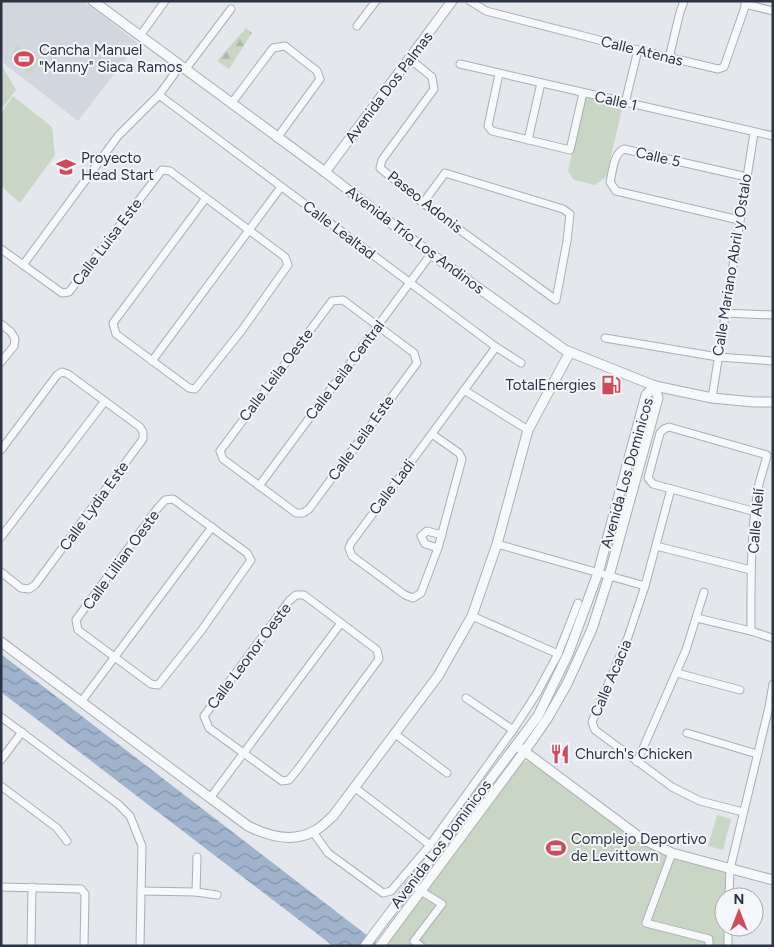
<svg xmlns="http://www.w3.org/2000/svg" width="774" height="947" viewBox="0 0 774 947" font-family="Figtree,sans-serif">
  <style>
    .built { fill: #d2d6de }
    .forest { fill: url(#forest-firs) }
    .garden { fill: #c9d6c5 }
    .water { fill: url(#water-waves) }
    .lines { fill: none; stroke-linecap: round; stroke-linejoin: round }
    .minor-casing { stroke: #a9aeb7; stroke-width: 9 }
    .tertiary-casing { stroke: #a9aeb7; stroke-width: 11 }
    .minor { stroke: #f7f8fa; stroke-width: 7 }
    .tertiary { stroke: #f7f8fa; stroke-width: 9 }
    .labels { text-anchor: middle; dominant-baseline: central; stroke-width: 4; stroke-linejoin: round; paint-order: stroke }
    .poi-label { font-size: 15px; fill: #2b3445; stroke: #f4f6f9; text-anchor: start }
    .street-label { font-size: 15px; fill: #2b3445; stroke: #f4f6f9 }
  </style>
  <defs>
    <pattern id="forest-firs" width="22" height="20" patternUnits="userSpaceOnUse" patternTransform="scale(1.25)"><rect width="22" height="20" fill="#c9d6c5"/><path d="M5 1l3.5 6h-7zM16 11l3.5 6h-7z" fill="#adb8ab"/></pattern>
    <pattern id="water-waves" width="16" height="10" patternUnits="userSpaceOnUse" patternTransform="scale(1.25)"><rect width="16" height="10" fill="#9fb4cc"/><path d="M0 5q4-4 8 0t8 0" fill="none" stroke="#8293a7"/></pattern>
  </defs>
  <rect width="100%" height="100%" fill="#e4e7ec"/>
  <polygon class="built" points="1,1 83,1 138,43 78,121 1,61"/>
  <polygon class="forest" points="246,28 252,33 229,69 217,61"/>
  <g class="garden">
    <polygon points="18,45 40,61 30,74 9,58"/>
    <polygon points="1,64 16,90 1,110"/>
    <polygon points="13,96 52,127 55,155 20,203 1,186 1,113"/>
    <polygon points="585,96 623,105 606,177 595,185 574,180 568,171"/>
    <polygon points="523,761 528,761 537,766 642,840 728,873 732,897 724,897 724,927 732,927 732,946 392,946 386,940"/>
    <polygon points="717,815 731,819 723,850 708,846"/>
  </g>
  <polygon class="water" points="1,654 381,946 333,946 1,692"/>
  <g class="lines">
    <defs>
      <g id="minor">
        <polyline points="470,1 486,11 638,50 718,69 724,67 747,1"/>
        <polyline points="745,4 773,11"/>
        <polyline points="357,26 376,1"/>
        <polyline points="140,36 165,1"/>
        <polyline points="669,58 680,12 684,1"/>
        <polyline points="410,59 432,77 434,89 382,160 380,168 423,203 556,300 567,241 570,214 563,209 445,173 423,203"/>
        <polyline points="460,64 773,136"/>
        <polyline points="185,70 231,9"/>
        <polyline points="499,74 488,126 492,131 570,150 583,93"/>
        <polyline points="159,95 496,347 521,363"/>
        <polyline points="625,103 638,50"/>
        <polyline points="231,104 273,48 285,46 317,71 320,79 277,138"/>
        <polyline points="528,140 541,83"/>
        <path d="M739,220L616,191L610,182C613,171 613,154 624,149L747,177"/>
        <polyline points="1,249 62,293 69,292 162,170 170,171 285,257 288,265 242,330 195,389 189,388 116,334 113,323 206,198"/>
        <polyline points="23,265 118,136 159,95 180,66"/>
        <polygon points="343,300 414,353 417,363 309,509 303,513 296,513 223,459 220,451 332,301"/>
        <polyline points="724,313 773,315"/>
        <polyline points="1,324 11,332 15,339 14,346 1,362"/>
        <polyline points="605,338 718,357 773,361"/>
        <polyline points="152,361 281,187"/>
        <polyline points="464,390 528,430"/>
        <polyline points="712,398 754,133"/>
        <polyline points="432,434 459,453 462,459 438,548 421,593 413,598 405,595 352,556 349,548 351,543 496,347"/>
        <polyline points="1,450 57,375 62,372 68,374 140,427 143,432 143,439 35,585 29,589 21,588 1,572"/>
        <polyline points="259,486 431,254"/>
        <polyline points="671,489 645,586 628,637 592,722 595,730 672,787 700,801 743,812"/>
        <polygon points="173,499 247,553 251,560 201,631 158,685 151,684 78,630 76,620 157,509 165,500"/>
        <polyline points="1,537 105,401"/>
        <polyline points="497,544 645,586"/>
        <polyline points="656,546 751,570"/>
        <polyline points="438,548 425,544 421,536 427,531 442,535"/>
        <polygon points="296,595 304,595 377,650 379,659 298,769 289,780 282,781 209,728 204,716 289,601"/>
        <polyline points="472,616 558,654"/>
        <polyline points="697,618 751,631 772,638"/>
        <path d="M751,631C751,583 750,532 759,484C761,475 765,465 767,455L669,427L664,429L660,433L648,478L653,484L756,512"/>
        <polyline points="677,673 740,690"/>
        <polyline points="466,698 513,730"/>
        <polyline points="81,702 212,527"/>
        <polyline points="1,717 118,804 130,816 142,846 140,946"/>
        <polyline points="687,733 757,754"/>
        <polyline points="395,734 447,773"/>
        <polyline points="1,760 22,732"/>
        <polyline points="637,762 686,650 704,592"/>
        <polyline points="1,786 57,828 67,841"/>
        <polyline points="354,787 430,845"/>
        <polyline points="210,798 341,623"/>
        <polyline points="313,832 328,853 383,893 391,891 430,845 513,730 537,693 558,654 578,603"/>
        <polyline points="672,853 646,923 709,939 709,946"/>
        <polyline points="411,885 442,904 414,941 421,946"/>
        <polyline points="1,887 81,889 85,894 84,946"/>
        <polyline points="141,891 196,892 217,895"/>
        <polyline points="196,892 197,857"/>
        <polyline points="729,897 730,869 769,707 773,684"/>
        <polyline points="31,946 32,887"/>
        <polyline points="728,946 728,927"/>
      </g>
      <g id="tertiary">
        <polyline points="93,1 325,172 431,254 565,350 655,386 712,398 754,402 773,402"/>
        <polyline points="325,172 452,1"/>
        <path d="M1,642L248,826C268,836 293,843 314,831C321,828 327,821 333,816L438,676L472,616L497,544L528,430L570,352"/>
        <polyline points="520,748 642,839 672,853 773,880"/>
        <polyline points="365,946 538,716 568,654 598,573 646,395 655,386"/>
        <polyline points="380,946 524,752 547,719 567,684 592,629 609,576 658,398 655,386"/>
      </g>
    </defs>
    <use href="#minor" class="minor-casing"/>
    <use href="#tertiary" class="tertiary-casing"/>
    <use href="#minor" class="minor"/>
    <use href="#tertiary" class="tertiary"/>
  </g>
  <defs>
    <symbol id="stadium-bare" viewBox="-9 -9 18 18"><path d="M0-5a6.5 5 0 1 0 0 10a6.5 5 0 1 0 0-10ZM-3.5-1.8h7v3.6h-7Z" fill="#d1495b" stroke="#f4f6f9" stroke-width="2.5" paint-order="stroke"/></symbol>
    <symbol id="school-bare" viewBox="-9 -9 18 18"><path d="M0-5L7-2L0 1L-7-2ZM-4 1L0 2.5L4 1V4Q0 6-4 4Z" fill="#d1495b" stroke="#f4f6f9" stroke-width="2.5" paint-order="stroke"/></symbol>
    <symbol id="fuel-bare" viewBox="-9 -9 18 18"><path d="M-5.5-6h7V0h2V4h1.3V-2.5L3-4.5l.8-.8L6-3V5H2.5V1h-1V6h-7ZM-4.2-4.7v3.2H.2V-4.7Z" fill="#d1495b" stroke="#f4f6f9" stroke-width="2.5" paint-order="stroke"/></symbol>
    <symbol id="restaurant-bare" viewBox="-9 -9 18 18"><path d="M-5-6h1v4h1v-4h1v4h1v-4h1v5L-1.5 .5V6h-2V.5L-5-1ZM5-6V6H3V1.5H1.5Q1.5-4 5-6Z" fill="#d1495b" stroke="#f4f6f9" stroke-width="2.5" paint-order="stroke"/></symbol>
  </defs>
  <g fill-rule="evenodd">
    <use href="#stadium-bare" x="10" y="45" width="28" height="28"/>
    <use href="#school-bare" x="52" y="153" width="28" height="28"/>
    <use href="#fuel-bare" x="597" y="371" width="28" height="28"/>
    <use href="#restaurant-bare" x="546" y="740" width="28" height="28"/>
    <use href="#stadium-bare" x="542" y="834" width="28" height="28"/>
  </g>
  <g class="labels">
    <g class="poi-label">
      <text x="39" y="50">Cancha Manuel<tspan x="39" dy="17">"Manny" Siaca Ramos</tspan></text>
      <text x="81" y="158">Proyecto<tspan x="81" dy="17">Head Start</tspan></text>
      <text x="596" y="385" text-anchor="end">TotalEnergies</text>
      <text x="575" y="754">Church's Chicken</text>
      <text x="571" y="839">Complejo Deportivo<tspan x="571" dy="17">de Levittown</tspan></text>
    </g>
    <g class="street-label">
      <text transform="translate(642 51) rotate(14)">Calle Atenas</text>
      <text transform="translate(389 87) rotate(-53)">Avenida Dos Palmas</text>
      <text transform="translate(616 101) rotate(13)">Calle 1</text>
      <text transform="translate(658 157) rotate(13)">Calle 5</text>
      <text transform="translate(425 202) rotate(38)">Paseo Adonis</text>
      <text transform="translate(339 230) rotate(37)">Calle Lealtad</text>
      <text transform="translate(415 240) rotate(37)">Avenida Trío Los Andinos</text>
      <text transform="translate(107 242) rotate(-53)">Calle Luisa Este</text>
      <text transform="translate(732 265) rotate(-81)">Calle Mariano Abril y Ostalo</text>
      <text transform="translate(345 370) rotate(-53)">Calle Leila Central</text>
      <text transform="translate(276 375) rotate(-53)">Calle Leila Oeste</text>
      <text transform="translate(361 438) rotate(-54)">Calle Leila Este</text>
      <text transform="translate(627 473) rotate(-74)">Avenida Los Dominicos</text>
      <text transform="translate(392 487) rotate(-53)">Calle Ladi</text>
      <text transform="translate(94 506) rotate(-54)">Calle Lydia Este</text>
      <text transform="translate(756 521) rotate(-85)">Calle Alelí</text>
      <text transform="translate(121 560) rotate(-54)">Calle Lillian Oeste</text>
      <text transform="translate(249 656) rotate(-53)">Calle Leonor Oeste</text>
      <text transform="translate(611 678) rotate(-67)">Calle Acacia</text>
      <text transform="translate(441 844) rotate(-53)">Avenida Los Dominicos</text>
    </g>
  </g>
  <rect width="774" height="947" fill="none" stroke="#2b3445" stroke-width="5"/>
  <g transform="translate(739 912)"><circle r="24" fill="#f4f6f9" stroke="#a4a8b1"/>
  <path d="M0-4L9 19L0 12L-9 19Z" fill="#d1495b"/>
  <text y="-8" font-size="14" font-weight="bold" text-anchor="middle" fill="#2b3445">N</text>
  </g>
</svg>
